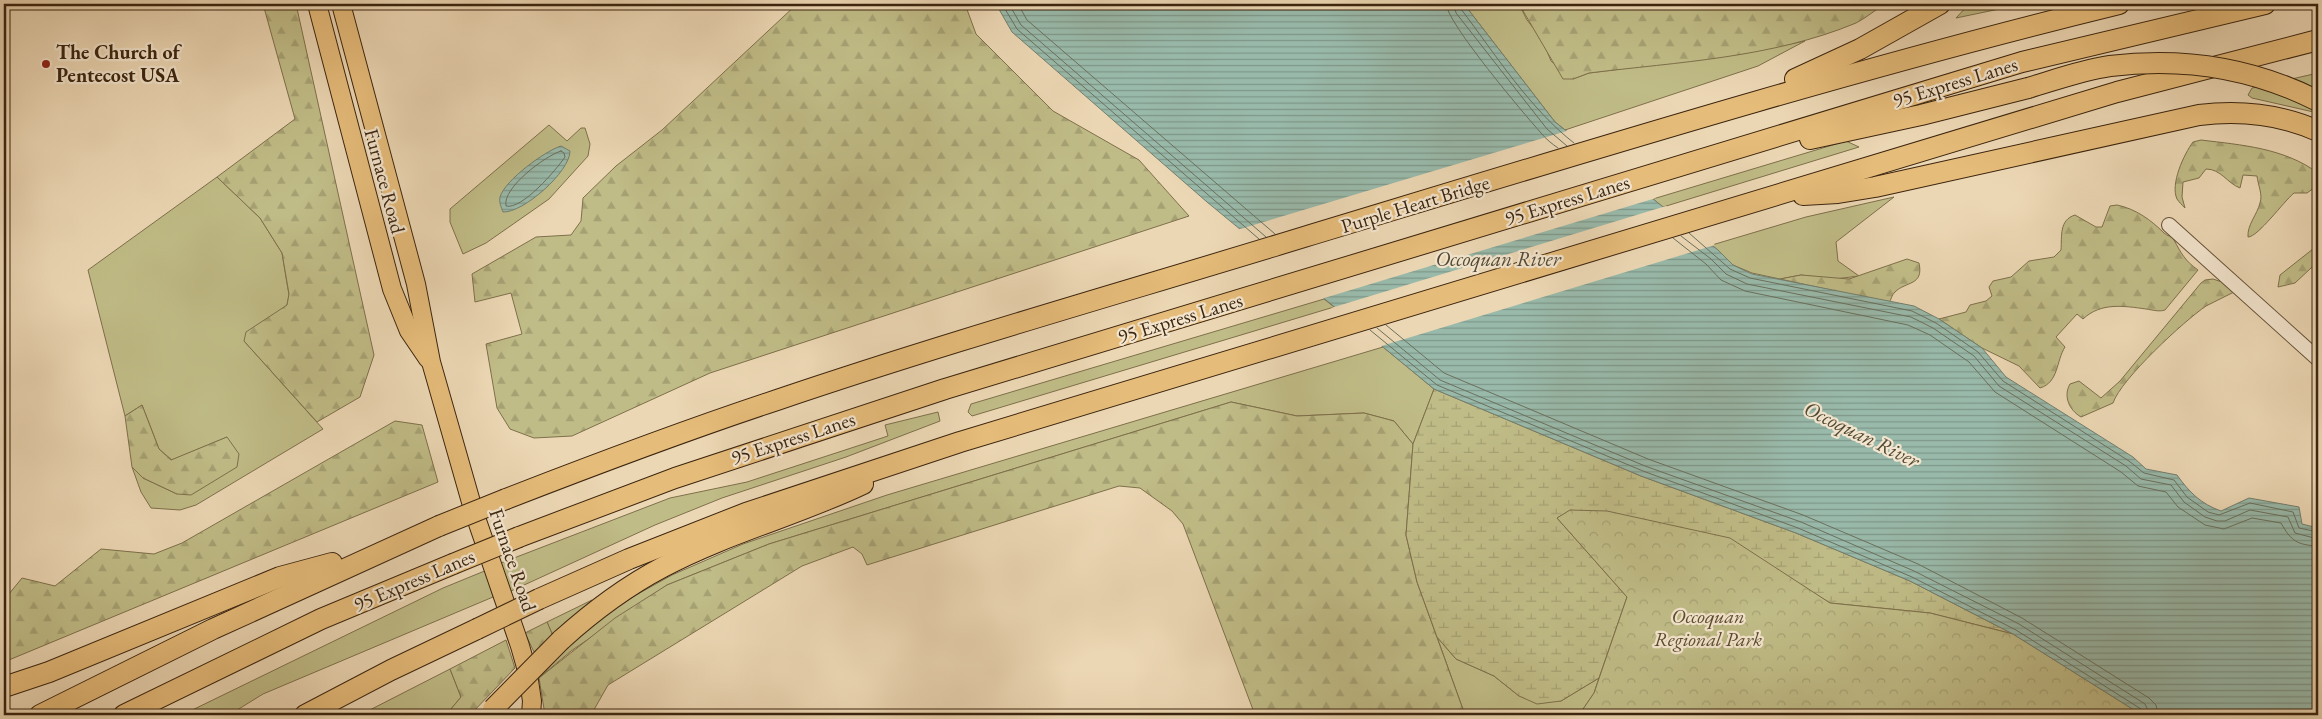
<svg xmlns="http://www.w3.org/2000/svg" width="2322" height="719" viewBox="0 0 2322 719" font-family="'EB Garamond',serif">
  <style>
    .grass { fill: #c0bc87; stroke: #7e704b }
    .forest { fill: url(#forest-firs); stroke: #7e704b }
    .wetland { fill: url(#wetland-marsh); stroke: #7e704b }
    .park { fill: url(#park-crowns); stroke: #7e704b }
    .water { fill: url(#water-rules); stroke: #737e6d }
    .pier { fill: #ecd7b4 }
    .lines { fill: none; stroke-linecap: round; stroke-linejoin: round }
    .shore { stroke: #6a705d; stroke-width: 1 }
    .minor-casing { stroke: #675238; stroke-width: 16 }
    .major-casing { stroke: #3b250f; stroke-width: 20 }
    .highway-casing { stroke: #3b250f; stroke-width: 22 }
    .minor { stroke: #f3e5ce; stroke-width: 14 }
    .major { stroke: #e6bc7a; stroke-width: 18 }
    .highway { stroke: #e6bc7a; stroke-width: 20 }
    .highway-bridge-casing { stroke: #3b250f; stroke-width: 22; stroke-linecap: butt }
    .highway-bridge { stroke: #e6bc7a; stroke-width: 20 }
    .poi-dot { fill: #8f2418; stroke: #f3e5ce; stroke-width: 2 }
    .labels { text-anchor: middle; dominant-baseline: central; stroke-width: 4.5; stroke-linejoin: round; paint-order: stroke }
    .poi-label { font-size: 20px; font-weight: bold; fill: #3b250f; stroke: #f3e5ce; text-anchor: start }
    .street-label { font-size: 20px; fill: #3b250f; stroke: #f3e5ce }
    .park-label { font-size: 20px; font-style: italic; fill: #5c4b2d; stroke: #f3e5ce }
    .water-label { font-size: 21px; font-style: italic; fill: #524a36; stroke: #f3e5ce }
  </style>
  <defs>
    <pattern id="forest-firs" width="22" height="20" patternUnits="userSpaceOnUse" patternTransform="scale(1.25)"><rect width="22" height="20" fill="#c0bc87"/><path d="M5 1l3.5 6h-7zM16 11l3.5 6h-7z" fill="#a6a173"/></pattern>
    <pattern id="wetland-marsh" width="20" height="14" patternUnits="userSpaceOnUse" patternTransform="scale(1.25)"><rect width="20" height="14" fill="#c0bc87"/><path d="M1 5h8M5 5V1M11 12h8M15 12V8" fill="none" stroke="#a6a173"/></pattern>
    <pattern id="park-crowns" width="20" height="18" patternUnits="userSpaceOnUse" patternTransform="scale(1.25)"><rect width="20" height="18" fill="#c0bc87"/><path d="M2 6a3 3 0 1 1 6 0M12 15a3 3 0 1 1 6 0" fill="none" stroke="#a6a173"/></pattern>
    <pattern id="water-rules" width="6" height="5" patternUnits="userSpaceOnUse" patternTransform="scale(1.25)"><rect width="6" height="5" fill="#99baab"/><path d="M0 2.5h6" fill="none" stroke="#7e978a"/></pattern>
  </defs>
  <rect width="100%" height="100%" fill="#ecd7b4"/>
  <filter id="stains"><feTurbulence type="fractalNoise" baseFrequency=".004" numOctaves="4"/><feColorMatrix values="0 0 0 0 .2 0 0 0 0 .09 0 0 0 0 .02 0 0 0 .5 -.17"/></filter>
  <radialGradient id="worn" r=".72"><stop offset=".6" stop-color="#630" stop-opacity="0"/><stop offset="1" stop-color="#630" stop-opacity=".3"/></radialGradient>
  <g class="grass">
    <polygon points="1464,4 1519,4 1527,20 1542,39 1551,61 1573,79 1589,73 1741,54 1805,41 1758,66 1565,130 1555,122"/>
    <polygon points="1969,4 2000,4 2004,8 1956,18"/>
    <polygon points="2318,73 2318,113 2252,98 2248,95 2252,88"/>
    <polygon points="549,125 567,141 581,128 585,128 590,144 588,156 549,199 486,243 463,254 450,222 450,209"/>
    <polygon points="1846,141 1859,147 1663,207 1653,199"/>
    <polygon points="217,177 260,218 282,253 289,295 287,305 244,341 323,429 196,505 180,510 151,508 141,492 132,467 143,478 177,494 227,437 172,460 159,449 142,405 125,416 88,270"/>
    <polygon points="1894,197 1836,242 1838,261 1859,276 1835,279 1801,275 1780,279 1752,273 1733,265 1712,245 1806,217"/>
    <polygon points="1324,299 1334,307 972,416 968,412 971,404"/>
    <polygon points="1383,347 1434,389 1413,444 1394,421 1364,413 1297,416 1231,402 769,544 667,585 571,651 539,678 575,640 601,618 636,595 672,575 743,544 887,495"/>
    <polygon points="938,412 940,421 846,457 722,498 655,525 511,591 501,563 670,498 747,482 888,436 885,425"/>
    <polygon points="487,570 493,597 263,694 229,715 182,715 443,588"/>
    <polygon points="592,600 553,636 547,622"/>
    <polygon points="1437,637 1456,659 1494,676 1519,696 1561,701 1599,678 1594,693 1579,715 1465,715"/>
    <polygon points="450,669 461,697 446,715 360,715"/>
  </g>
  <g class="forest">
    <polygon points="263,4 296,4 374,355 360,397 317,422 244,341 246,332 287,305 289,294 282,253 260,218 217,177 295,119"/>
    <polygon points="797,4 965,4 976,34 1053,111 1139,160 1189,216 710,373 572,436 534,438 510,429 497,408 486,344 522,334 511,293 475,302 472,274 536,237 571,235 581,221 583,198 616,166 662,130"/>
    <path d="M1519,4H1885C1875,10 1866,18 1856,23C1772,58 1678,62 1589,73L1573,79H1563Z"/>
    <path d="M2201,140C2242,145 2284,148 2318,173V185L2307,193H2294C2284,201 2258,237 2248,237C2247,225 2257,215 2260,203C2263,195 2258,185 2257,176L2243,175L2240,188C2227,183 2221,169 2206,169L2199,178L2183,182L2182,197L2185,208C2182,205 2179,202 2177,199C2170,184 2184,154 2193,142Z"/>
    <path d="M2117,205C2136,209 2151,220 2164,233C2167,236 2172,236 2174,240C2181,253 2185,261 2198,270L2165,310C2159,312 2153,310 2146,309C2124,306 2101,302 2083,319L2077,314L2056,337L2065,347C2056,361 2059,382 2040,388L2019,366L1982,348L1939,319L1966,312L1970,305L1986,301L1992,296L1989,287L1993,281L2011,277L2029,261L2054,257L2061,250C2062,236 2059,220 2075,215L2096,227H2102L2110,206Z"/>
    <polygon points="2318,245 2318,264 2311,268 2295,283 2278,287 2280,275"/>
    <path d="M1907,259L1919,263C1924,286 1906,281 1895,292C1892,294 1891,300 1889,303L1780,279L1801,275L1849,279Z"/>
    <path d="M2213,279L2222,282L2234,292C2225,297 2215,301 2206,306C2184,321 2121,379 2113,403L2081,417C2069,410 2063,396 2070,384L2079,381L2101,398L2120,381L2201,283L2205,280Z"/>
    <polygon points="1231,402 1297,416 1364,413 1394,421 1413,444 1406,535 1417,582 1465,715 1255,715 1183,524 1172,511 1140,488 1119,486 867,565 862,554 853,547 802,566 608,685 591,715 545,715 539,678 615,618 667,585 769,544"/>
    <polygon points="142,405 159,449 171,460 227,437 239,454 237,467 191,495 177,494 143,478 132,467 125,416"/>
    <polygon points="395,421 422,425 438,482 4,662 4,600 22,578 55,586 101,549 154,554 182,543"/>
    <polygon points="547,622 553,636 534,652 525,633"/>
    <polygon points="506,640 515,668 470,715 446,715 461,697 450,669"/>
  </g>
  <polygon class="wetland" points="1434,389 1641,476 1796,533 1910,581 2013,634 1930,613 1830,603 1787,576 1571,510 1557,518 1627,597 1599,678 1561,701 1537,704 1519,696 1494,676 1456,659 1437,637 1417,582 1406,535 1413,444"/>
  <polygon class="park" points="1570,510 1607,511 1730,538 1830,603 1930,613 2013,634 2142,715 1579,715 1594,693 1627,597 1557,518"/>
  <g class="water">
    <path d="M996,4H1464L1555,122L1718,250L1733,265L1752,274L1914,306L1939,319L1982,348L2006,377L2133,457L2146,469L2177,475C2189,492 2201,504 2221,511L2249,498L2299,507L2302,524L2318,528V715H2142L2013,634L1910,581L1796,533L1641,476L1434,389L1207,202L1012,32Z"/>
    <path d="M561,146L570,151C570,172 523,213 503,212C501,207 499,202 500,197C505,180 545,151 561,146Z"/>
  </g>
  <g class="pier">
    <polygon points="1570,130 1656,198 1321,299 1237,230"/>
    <polygon points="1666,206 1715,245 1378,347 1331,308"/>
  </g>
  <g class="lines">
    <g class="shore">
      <polyline points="1002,4 1017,29 1259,239"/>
      <polyline points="1009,4 1021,25 1266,237"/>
      <polyline points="1018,4 1027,20 1275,234"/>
      <path d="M1446,4C1447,23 1524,114 1541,133C1546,139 1552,144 1558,148"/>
      <polyline points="1454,4 1456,13 1547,129 1567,146"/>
      <path d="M1460,4L1461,9C1495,54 1530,109 1574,143"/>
      <path d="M561,151L564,153L565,157C556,170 522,210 506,206C502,188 545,156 561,151Z"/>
      <polyline points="1689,233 1730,269 1750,278 1912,311 1936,323 1978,352 2003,381 2129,461 2144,473 2174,480 2187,497 2208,512 2219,515 2250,503 2293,512 2299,528 2318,532"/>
      <polyline points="1681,236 1711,259 1726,274 1747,284 1911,317 1933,328 1974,356 1999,386 2126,466 2141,479 2171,485 2184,502 2205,517 2217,521 2225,521 2250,510 2288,517 2295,533 2318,539"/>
      <path d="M1673,238L1706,264L1721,280L1745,291L1908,325L1930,335L1969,362L1995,392L2121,472L2138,486L2166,492L2178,507L2205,525L2224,529L2252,518L2281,523C2291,541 2297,545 2318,546"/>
      <polyline points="1386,325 1444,373 1648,459 1803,515 1918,564 2022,618 2149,698 2156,705 2158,715"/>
      <polyline points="1377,328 1440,380 1645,466 1801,522 1914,571 2019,624 2145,704 2150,715"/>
      <polyline points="1370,330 1437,385 1643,471 1798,528 1912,577 2016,630 2141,709 2144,715"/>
    </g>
    <defs>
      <polyline id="minor" points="2169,225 2318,359"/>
      <g id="major">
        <polyline points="317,4 392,289 409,331 428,359"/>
        <polyline points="341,4 416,284 431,362 473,509 520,646 528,674 532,701 531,715"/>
      </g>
      <g id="highway">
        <polyline points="1795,79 1860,49 1940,4"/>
        <polyline points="1810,139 1921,115 2028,88"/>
        <path d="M1803,195L1838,193L1875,187L2199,115C2241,110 2280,114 2318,131"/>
        <path d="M506,499C596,464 686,430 777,400C951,341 1128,291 1304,237C1575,155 1845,71 2119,4"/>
        <polyline points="519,537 675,478 945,389 2022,62 2265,4"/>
        <polyline points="539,599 629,559 746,513 960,442 2117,92 2318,40"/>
        <path d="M561,640C592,612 625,587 663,567C727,533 798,515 863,484"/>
        <polyline points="4,687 49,672 280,577 332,563"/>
        <polyline points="40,715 213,629 439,526"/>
        <polyline points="124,715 321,619 453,564"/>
        <polyline points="305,715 391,670 477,629"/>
      </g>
    </defs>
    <use href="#minor" class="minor-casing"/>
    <use href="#major" class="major-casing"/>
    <use href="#highway" class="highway-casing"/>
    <use href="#minor" class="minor"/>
    <use href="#major" class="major"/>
    <use href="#highway" class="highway"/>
    <defs>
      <g id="highway-bridge">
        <path d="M2028,88C2055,80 2082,70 2110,66C2182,57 2253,68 2318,101"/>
        <polyline points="439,526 506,499"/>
        <polyline points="453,564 519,537"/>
        <polyline points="477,629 539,599"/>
        <polyline points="493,709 561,640"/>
      </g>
    </defs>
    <use href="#highway-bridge" class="highway-bridge-casing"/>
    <use href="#highway-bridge" class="highway-bridge"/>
  </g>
  <circle class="poi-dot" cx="46" cy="64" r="5"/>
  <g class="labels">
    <g class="poi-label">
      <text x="56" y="52">The Church of<tspan x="56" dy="23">Pentecost USA</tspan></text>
    </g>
    <g class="street-label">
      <text transform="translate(1955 82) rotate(-17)">95 Express Lanes</text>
      <text transform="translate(385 181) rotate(75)">Furnace Road</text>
      <text transform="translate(1567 200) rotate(-17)">95 Express Lanes</text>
      <text transform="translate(1415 204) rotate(-17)">Purple Heart Bridge</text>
      <text transform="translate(1180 318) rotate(-17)">95 Express Lanes</text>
      <text transform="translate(793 438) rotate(-18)">95 Express Lanes</text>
      <text transform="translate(513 560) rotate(71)">Furnace Road</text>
      <text transform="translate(414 580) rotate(-23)">95 Express Lanes</text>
    </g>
    <g class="park-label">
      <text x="1708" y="616">Occoquan<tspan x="1708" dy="23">Regional Park</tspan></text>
    </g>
    <g class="water-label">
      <text x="1498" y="258">Occoquan River</text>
      <text transform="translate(1862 434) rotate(26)">Occoquan River</text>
    </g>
  </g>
  <rect width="2322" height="719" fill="none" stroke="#ecd7b4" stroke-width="20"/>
  <rect x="5" y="5" width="2312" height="709" fill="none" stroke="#3b250f" stroke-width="2.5"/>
  <rect x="10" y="10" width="2302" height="699" fill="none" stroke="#3b250f"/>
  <rect width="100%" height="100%" filter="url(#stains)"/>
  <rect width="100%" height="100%" fill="url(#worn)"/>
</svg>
